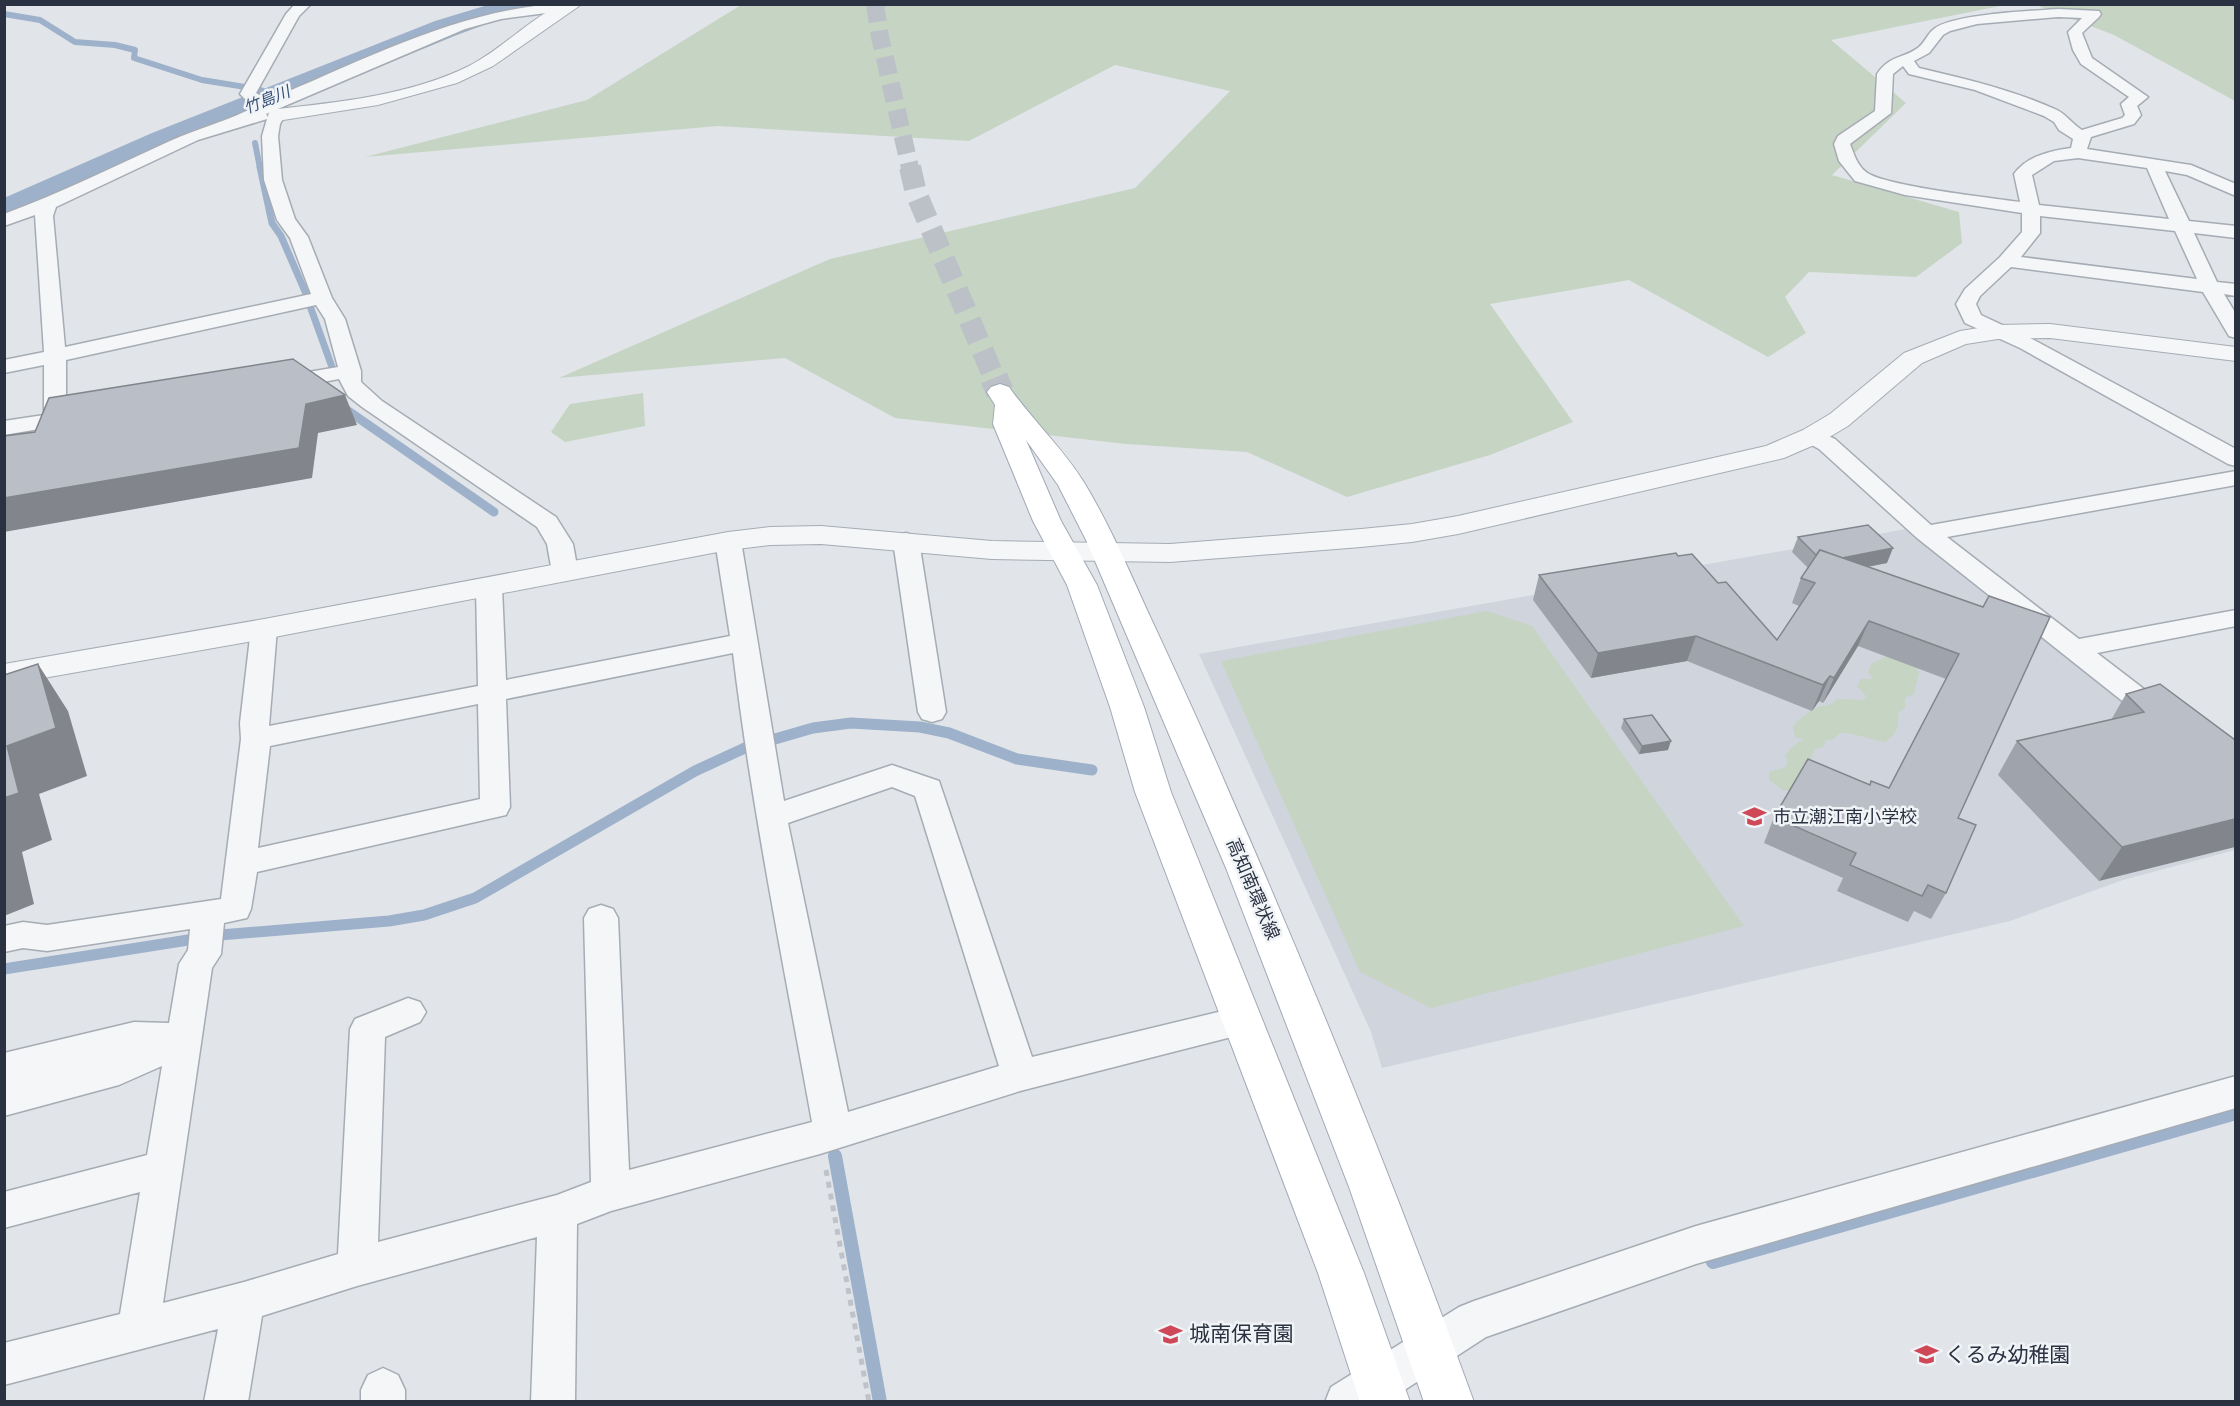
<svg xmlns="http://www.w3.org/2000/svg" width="2240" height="1406" viewBox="0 0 2240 1406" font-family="Signika,'Noto Sans JP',sans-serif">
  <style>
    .built { fill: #d0d4dc }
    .green { fill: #c6d4c3 }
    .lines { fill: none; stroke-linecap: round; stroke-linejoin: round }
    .stream-far4 { stroke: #9db1ca; stroke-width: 6 }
    .stream-far3 { stroke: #9db1ca; stroke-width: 7 }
    .stream-far2 { stroke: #9db1ca; stroke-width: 9 }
    .stream-far1 { stroke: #9db1ca; stroke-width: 11 }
    .stream { stroke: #9db1ca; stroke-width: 14 }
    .river { fill: #9db1ca; fill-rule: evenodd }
    .primary-tunnel-far2 { stroke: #bcc1c8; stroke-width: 18; stroke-dasharray: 18 9; stroke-linecap: butt }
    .primary-tunnel-far1 { stroke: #bcc1c8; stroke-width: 22; stroke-dasharray: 22 11; stroke-linecap: butt }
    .primary-tunnel { stroke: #bcc1c8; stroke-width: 28; stroke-dasharray: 28 14; stroke-linecap: butt }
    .minor-casing { stroke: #a6acb4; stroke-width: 3 }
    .tertiary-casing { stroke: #a6acb4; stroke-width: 2 }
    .primary-casing { stroke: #a1a9b6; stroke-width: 2 }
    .path { stroke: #bfc3c9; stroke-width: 5; stroke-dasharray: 6 6; stroke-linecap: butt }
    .minor { fill: #f4f6f8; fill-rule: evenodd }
    .tertiary { fill: #f4f6f8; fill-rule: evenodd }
    .primary { fill: #fff; fill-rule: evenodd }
    .wall { fill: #9fa3ab }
    .shaded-wall { fill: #82858b }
    .building { fill: #b9bec7; stroke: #82858b; stroke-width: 1.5 }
    .labels { text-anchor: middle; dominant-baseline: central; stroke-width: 5; stroke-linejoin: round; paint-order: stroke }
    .far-water-label { font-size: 16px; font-style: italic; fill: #344f76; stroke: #f1f4f7 }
    .poi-label { font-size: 18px; fill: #2a3242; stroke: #f1f4f7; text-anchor: start }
    .street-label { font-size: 18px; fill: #2a3242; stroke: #f1f4f7 }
    .near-poi-label { font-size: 21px; fill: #2a3242; stroke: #f1f4f7; text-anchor: start }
  </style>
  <rect width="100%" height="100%" fill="#e1e5ea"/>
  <polygon class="built" points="1906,529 2235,784 2235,850 2123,880 2010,921 1382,1068 1371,1032 1199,654"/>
  <g class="green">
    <polygon points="741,5 2005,5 1831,40 1906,103 1832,175 1959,212 1962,243 1916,277 1809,272 1785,297 1806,333 1768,357 1629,280 1490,304 1573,422 1490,455 1347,497 1247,452 1126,444 895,418 785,358 559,378 830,259 1135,188 1230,91 1115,65 969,141 718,126 365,157 587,100"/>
    <polygon points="2036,5 2235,5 2235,101 2114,35"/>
    <polygon points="643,393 645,426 565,442 551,432 570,404"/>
    <polygon points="1487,611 1532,626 1744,926 1431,1008 1360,972 1221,661"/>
    <path d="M1890,654L1912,661L1919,673L1914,694L1905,698V708L1898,713C1899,727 1897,734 1885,742C1870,740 1855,732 1840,733L1832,740H1826L1823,747L1815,749C1810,759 1811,766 1800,772L1802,778L1792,789L1784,791L1769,780V772L1785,767L1788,761L1785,756L1792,747L1803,739L1795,737L1793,726C1801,718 1808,711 1818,707C1827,705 1830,706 1837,699L1863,700L1866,696L1857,686L1861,679H1873L1868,672L1871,664Z"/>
  </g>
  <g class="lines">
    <g class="stream-far4">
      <polyline points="4,14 40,20 75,42 115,45 135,50 134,58 202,80 258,89 276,96"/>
      <polyline points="255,143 260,168"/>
    </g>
    <g class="stream-far3">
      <polyline points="260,167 272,223 281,236 307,296"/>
      <polyline points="310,306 332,367"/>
    </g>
    <polyline class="stream-far2" points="341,406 494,512"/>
    <polyline class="stream-far1" points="4,969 220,935 389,921 424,915 475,898 695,771 747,747 813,728 851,723 920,727 949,733 1017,759 1092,770"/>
    <g class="stream">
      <polyline points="835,1156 880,1402"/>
      <polyline points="1713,1262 2236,1113"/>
    </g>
    <polygon class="river" points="491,4 550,4 546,10 492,22 457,35 178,149 18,220 4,224 4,198 152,133 435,21"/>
    <polyline class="primary-tunnel-far2" points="875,4 880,37 910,168"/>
    <polyline class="primary-tunnel-far1" points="910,167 916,193 995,380"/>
    <polyline class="primary-tunnel" points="994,378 1000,392"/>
    <defs>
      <g id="minor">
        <path d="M295,4H311L299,16L256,93L268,100C355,64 442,18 535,6C548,5 565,2 576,6L569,10L501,19L465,29L266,114L268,117L271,112L277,110L285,115L280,124L278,136L282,180L295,219L308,237L332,298L345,319L361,371V382L382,401L556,517L573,544L578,572L574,577L565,580L556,577L552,572L547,544L537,527L362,407L348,396L339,379L281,390L273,388L270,383L273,378L338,367L325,319L316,305L66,360V411L78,409L86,411L89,416L86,421L4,435V421L44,415V365L4,373V360L44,352L35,215L4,226V214C61,193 115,166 170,141C198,128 229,121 256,106L250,104L240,94L286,14ZM267,119L262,136L264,180L277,220L290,238L311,294L65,347L53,216L56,207L198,140Z"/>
        <path d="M2058,9L2099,11L2101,14L2099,17L2082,33L2092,58L2148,97L2137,106L2141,115L2134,124L2091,137L2087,149L2191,165L2236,184V196L2187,175L2165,171L2189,221L2236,226V238L2194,233L2217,282L2236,284V296L2224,294L2236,314V338L2229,336L2203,292L2011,267L1980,296L1976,304L1981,315L2034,340L2236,449V466L2228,464L2020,348L1965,323L1956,304L1965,289L2000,257L2022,232V213L1905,195L1855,181L1839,161L1834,144L1838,136L1875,111L1877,74C1891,54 1904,59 1919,47C1925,42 1928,33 1934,29C1952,14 2032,11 2058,9ZM2058,17L2082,18L2068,32L2073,50L2081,64L2129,97L2121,104L2125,115L2122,118L2082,130C2072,124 2067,115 2057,110C2013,90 1966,79 1919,68L1914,61L1929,53L1943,35L1950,31L1977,24ZM1903,66L1909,74L1975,90L2044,116L2054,122L2059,130L2073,139L2071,148C2050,151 2027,156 2014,174L2020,202C1992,198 1883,186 1866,172C1857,165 1854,154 1850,144L1891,113L1893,74ZM2078,158L2147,168L2169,219L2039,205L2032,175L2054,161ZM2040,216L2175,231L2197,279L2021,257L2040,233Z"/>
        <polygon points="1812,429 1835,439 1931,525 2236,471 2236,485 1947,537 2079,639 2236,610 2236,626 2097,653 2170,709 2174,716 2170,723 2160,726 2150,723 1917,538 1819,449 1804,441 1801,436 1804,431"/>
        <path d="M728,533L737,536L741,541L784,801L892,765L939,781L1032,1057L1243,1006L1255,1011L1261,1021L1255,1031L1020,1091L820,1154L611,1211L577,1224L575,1402H531L537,1237L357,1286L262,1316L248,1402H204L218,1329L4,1385V1343L120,1314L140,1192L4,1228V1192L147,1155L162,1066L119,1085L4,1116V1053L134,1022L169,1023L179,964L188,950L190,929L47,951L23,948L4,952V926L23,922L47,925L221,899L241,739L240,723L251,629L254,623L264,620L274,623L277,629L269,726L478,686L476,587L480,581L489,579L498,581L502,587L506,680L730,636L715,541L719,536ZM733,653C752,811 784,966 812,1122L629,1170L618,918L613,909L601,905L589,909L584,918L591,1182L557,1195L378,1242L385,1037L420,1022L426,1012L420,1002L408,998L355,1019L350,1029L338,1254L244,1282L163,1303L212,968L221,954L224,923L247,918L251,909L257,872L506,815L510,807L506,699ZM478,704L480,799L258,848L270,746ZM892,787L915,796L999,1066L848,1112L788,823Z"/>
        <polygon points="906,533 915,536 919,541 946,712 942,719 932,722 922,719 918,712 893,541 897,536"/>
        <polygon points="2236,1076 2236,1108 1696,1264 1486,1337 1386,1402 1325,1402 1331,1387 1459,1307 1474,1301 1696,1226"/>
        <polygon points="383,1368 398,1375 405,1390 405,1402 361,1402 361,1390 368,1375"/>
      </g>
      <g id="tertiary">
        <path d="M561,4H582L493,66L457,83L378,105L277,121L270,119L268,115L270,111L277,109C341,102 410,95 469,66C502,49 527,21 561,4Z"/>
        <polygon points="2050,324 2236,347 2236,361 2050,338 1998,339 1966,344 1922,363 1848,426 1821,442 1784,458 1458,534 1412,542 1361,547 1170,562 992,559 821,544 770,545 728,550 264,639 4,685 4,664 264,619 728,532 770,527 821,526 992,541 1170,544 1361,529 1412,524 1458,516 1766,446 1803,430 1830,414 1904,353 1960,331 1998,325"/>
      </g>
      <path id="primary" d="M1000,384L1009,387C1033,421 1063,448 1085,484C1109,524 1128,568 1147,610C1174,668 1201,726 1226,785C1315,988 1398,1193 1474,1402H1424L1349,1187L1226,868L1086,540L1058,485L1026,440L1061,521L1097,585L1144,707L1171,792L1364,1273L1410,1402H1360L1318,1273L1135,792L1110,707L1067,585L1033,521L993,424L995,405L987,392L991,387Z"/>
    </defs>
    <use href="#minor" class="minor-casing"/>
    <use href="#tertiary" class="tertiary-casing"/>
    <use href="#primary" class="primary-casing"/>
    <polyline class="path" points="826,1170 869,1402"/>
    <use href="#minor" class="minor"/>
    <use href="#tertiary" class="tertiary"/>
    <use href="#primary" class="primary"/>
  </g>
  <g class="wall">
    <polygon points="1798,537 1887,563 1868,567 1983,607 1958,818 1946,893 1931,919 1914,911 1908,922 1837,891 1843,878 1764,843 1774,817 1869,785 1889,788 1946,679 1858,646 1823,703 1819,701 1812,711 1687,661 1591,678 1533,600 1539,575 1678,556 1718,583 1777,640 1799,606 1792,603 1801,578 1808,568 1792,552"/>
    <polygon points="2126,694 2235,740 2099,881 1998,775 2017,741 2111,720"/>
    <polygon points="1624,719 1668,750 1639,754 1621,728"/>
  </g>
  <g class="shaded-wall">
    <polygon points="345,395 357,425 318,433 312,478 4,532 4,498 306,404"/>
    <polygon points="1893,548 1887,563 1817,576 1823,561"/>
    <polygon points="1869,621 1858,646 1823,703 1834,678"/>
    <polygon points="1696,636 1687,661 1591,678 1598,653"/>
    <polygon points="38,664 68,711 87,776 39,794 52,840 22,852 34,904 4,916 4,798 7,746"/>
    <polygon points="1830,676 1819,701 1812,711 1823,685"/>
    <polygon points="1671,741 1668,750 1639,754 1642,746"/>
    <polygon points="2235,819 2235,847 2099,881 2122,847"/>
  </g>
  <g class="building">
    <polygon points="293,359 345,395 306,404 299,448 4,498 4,436 35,432 49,398"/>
    <polygon points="1868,525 1893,548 1842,558 1820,550 1816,555 1798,537"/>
    <polygon points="1820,550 1983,607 1989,596 2050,617 1958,818 1976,825 1946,893 1928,885 1922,896 1850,865 1856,853 1774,817 1808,759 1870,785 1871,781 1889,788 1959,654 1869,621 1834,678 1830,676 1823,685 1696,636 1598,653 1539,575 1676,553 1678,556 1692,554 1718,583 1726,582 1777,640 1815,583 1801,578"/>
    <polygon points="38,664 56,728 7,746 19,793 4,798 4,675"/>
    <polygon points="2160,684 2235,740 2235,819 2122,847 2017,741 2144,712 2126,694"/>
    <polygon points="1652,715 1671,741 1642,746 1624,719"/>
  </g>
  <defs>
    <symbol id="school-bare" viewBox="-9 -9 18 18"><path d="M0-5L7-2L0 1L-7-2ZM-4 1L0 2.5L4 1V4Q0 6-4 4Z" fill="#ce4858" stroke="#f1f4f7" stroke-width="2.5" paint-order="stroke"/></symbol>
  </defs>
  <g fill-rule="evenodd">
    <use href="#school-bare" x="1738" y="800" width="33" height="33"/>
    <use href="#school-bare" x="1154" y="1318" width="33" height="33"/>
    <use href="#school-bare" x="1910" y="1338" width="33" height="33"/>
  </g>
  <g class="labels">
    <g class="far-water-label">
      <text transform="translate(267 100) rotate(-22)">竹島川</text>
    </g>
    <g class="poi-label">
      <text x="1773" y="817">市立潮江南小学校</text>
    </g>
    <g class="street-label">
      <text transform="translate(1253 889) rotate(67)">高知南環状線</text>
    </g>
    <g class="near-poi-label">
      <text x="1189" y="1334">城南保育園</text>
      <text x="1945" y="1355">くるみ幼稚園</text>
    </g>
  </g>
  <rect width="2240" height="1406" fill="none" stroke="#2a3242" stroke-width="12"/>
</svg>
